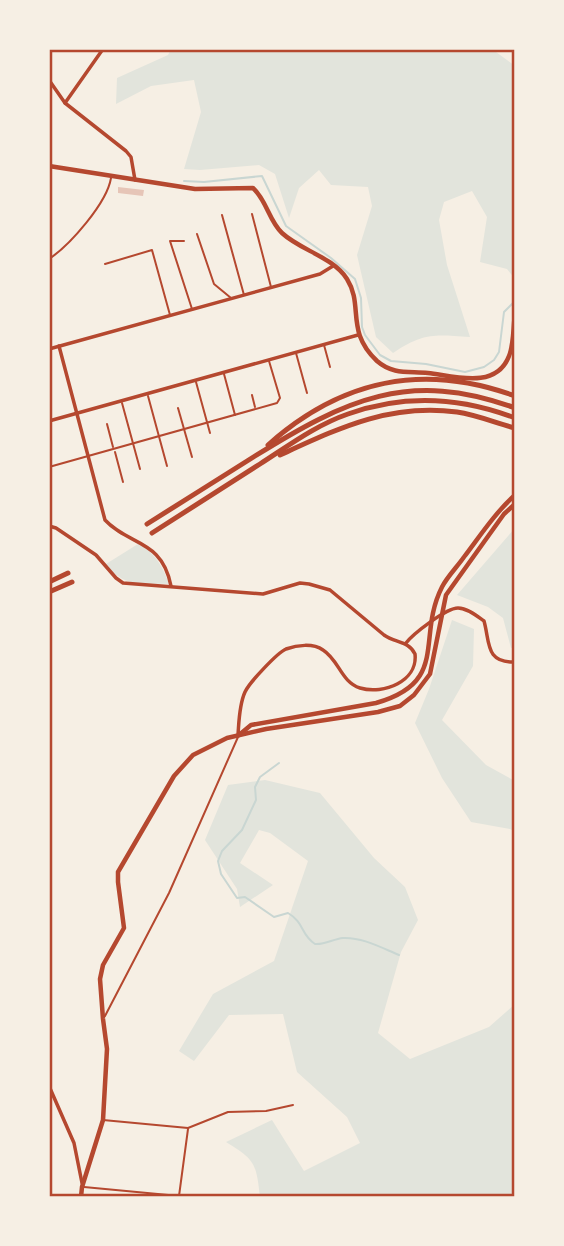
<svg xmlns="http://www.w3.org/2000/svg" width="564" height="1246" viewBox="0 0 564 1246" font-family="'Golos Text',sans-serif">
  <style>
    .green { fill: #e2e4dc }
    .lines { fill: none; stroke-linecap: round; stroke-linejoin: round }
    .stream { stroke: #c9d6d2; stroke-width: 2 }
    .building { fill: #e6c5b7 }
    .path { stroke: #b5482f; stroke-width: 2 }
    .service { stroke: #b5482f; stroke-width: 2 }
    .minor { stroke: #b5482f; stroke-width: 3.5 }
    .tertiary { stroke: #b5482f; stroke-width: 4.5 }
    .secondary { stroke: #b5482f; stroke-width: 4.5 }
    .trunk { stroke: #b5482f; stroke-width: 5 }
    .neatline { fill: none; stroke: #b5482f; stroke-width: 2.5 }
  </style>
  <rect width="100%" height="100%" fill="#f6efe4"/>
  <g class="green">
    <path d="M171,49H486L496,52L515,66V279L507,269L480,262L487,217L472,191L444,202L439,220L447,265L470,337C434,335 425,332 393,353L376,337L357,255L372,206L368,187L331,185L319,170L299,188L289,218L275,174L259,165L200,170L184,169L201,112L194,80L151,86L116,104L117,78L168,55Z"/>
    <polygon points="515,528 515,647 511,648 503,618 488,607 457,595"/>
    <path d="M138,544C155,552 163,567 169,584C141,583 124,588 106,564Z"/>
    <polygon points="452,620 474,629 473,666 442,720 486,765 515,781 515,832 510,829 471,822 442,778 415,723 429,689"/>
    <path d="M265,780L320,793L374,858L405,887L418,920L401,952L378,1033L410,1059L489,1027L515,1004V1197H260C256,1164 256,1160 226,1142L272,1120L304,1171L360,1143L347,1117L297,1072L283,1014L229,1015L194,1061L179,1051L213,994L274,961L308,861L270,833L259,830L240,863L273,885L240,907L237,889L205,840L228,785Z"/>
  </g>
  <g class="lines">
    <g class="stream">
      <polyline points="184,181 204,182 262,176 286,226 331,258 355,279 361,298 362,327 365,335 380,355 391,361 426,364 465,372 484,367 494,360 499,352 504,312 515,301"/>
      <path d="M279,763L260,777L255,787L256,800L242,830L222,851L218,861L221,874L237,898L245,897L274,917L288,913C305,923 300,934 315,944C325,945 333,939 343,938C362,937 382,948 399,955"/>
    </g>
  </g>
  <polygon class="building" points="118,187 144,190 143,196 118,193"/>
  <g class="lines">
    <g class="path">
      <polyline points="107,424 113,447"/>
      <polyline points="115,452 123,482"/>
    </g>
    <g class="service">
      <polyline points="252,214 271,287"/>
      <polyline points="222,215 244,295"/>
      <polyline points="197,234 214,284 231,298"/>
      <polyline points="184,241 170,241 192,309"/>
      <path d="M49,259C70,245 107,203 111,178"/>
      <polyline points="105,264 152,250 170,315"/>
      <polyline points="324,345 330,367"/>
      <polyline points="296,353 307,393"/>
      <polyline points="224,374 235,415"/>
      <polyline points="196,382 210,433"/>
      <polyline points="252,395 255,407"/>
      <polyline points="148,396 167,466"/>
      <polyline points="122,403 140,469"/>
      <polyline points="178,408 192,457"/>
      <polyline points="49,467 277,403 280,398 269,361"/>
      <polyline points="105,1016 169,893 238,737"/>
      <polyline points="103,1120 188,1128 228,1112 266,1111 293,1105"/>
      <polyline points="84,1187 179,1196 188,1129"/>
    </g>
    <g class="minor">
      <polyline points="49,80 65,103 126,151 131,157 135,180"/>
      <polyline points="65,103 103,49"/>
      <path d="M59,346L105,520C129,546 162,539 171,586"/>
      <polyline points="49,349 320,274 333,266"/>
      <polyline points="49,421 358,335"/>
      <path d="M49,526L56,528L96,555L116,578L123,583L263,594L300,583L309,584L330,590L384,635C395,643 409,641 415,654C418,681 384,695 360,688C341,682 339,660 323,650C313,643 297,645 286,649C277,653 249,683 245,692C239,705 239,722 238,735"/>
      <path d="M406,643C413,634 446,608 458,608C467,608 477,616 484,621C490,642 485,663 515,662"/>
      <polyline points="49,1086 74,1143 82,1183"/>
    </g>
    <path class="tertiary" d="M49,166L195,189L253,188C267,201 269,221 282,233C300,250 333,257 347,279C364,306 345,331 377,361C393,375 409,371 428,373C454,376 496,390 509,356C514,344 513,327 515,314"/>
    <g class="secondary">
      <path d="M239,735L251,725L376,703C450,682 416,638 442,587C447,577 457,567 464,557C480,536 495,513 515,495"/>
      <polyline points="81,1197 82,1187 103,1120 107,1049 103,1019 100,979 103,965 124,928 118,882 118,872 174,776 193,755 227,738 266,729 378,712 400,706 414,695 430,674 446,595 504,514 515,504"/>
    </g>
    <g class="trunk">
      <path d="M268,445C341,380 422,362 515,396"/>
      <path d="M280,455C339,428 390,403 457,412C477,415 496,423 515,428"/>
      <path d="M147,524C183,501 219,479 255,456C345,400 409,369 515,408"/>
      <path d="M152,533C188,510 224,487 260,464C288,446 316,425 348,414C404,394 460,397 515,418"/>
      <polyline points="49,582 68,573"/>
      <polyline points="49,592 72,582"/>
    </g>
  </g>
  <rect width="564" height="1246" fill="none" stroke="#f6efe4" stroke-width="102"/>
  <rect x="51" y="51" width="462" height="1144" class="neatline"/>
</svg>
